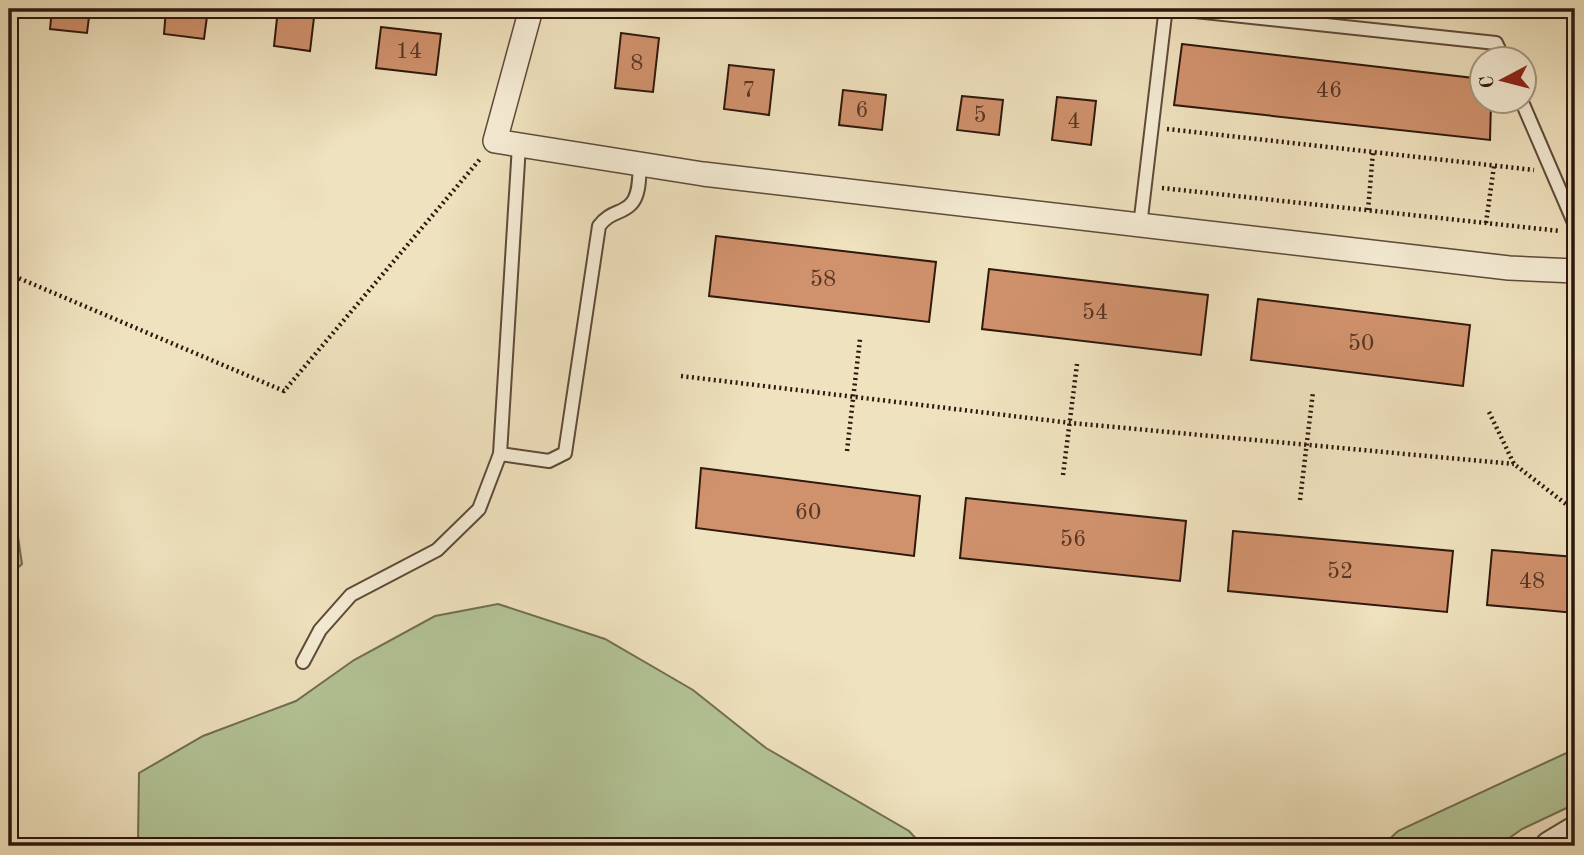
<svg xmlns="http://www.w3.org/2000/svg" width="1584" height="855" viewBox="0 0 1584 855" font-family="'Old Standard TT',serif">
  <style>
    .green { fill: #b3c496; stroke: #716e52; stroke-width: 2 }
    .building { fill: #d0926d; stroke: #2f170d; stroke-width: 2 }
    .lines { fill: none; stroke-linecap: round; stroke-linejoin: round }
    .service-casing { stroke: #5f4a39; stroke-width: 16 }
    .minor-casing { stroke: #5f4a39; stroke-width: 26 }
    .tertiary-casing { stroke: #5f4a39; stroke-width: 32 }
    .path { stroke: #2f170d; stroke-width: 4.5; stroke-dasharray: 2 3.5; stroke-linecap: butt }
    .service { stroke: #f5ecd5; stroke-width: 12 }
    .minor { stroke: #f5ecd5; stroke-width: 23 }
    .tertiary { stroke: #f5ecd5; stroke-width: 28 }
    .labels { text-anchor: middle; dominant-baseline: central; stroke-width: 6; stroke-linejoin: round; paint-order: stroke }
    .number-label { font-size: 23px; fill: #573625 }
  </style>
  <rect width="100%" height="100%" fill="#efe2be"/>
  <filter id="stains"><feTurbulence type="fractalNoise" baseFrequency=".00286" numOctaves="4"/><feColorMatrix values="0 0 0 0 .2 0 0 0 0 .09 0 0 0 0 .02 0 0 0 .5 -.17"/></filter>
  <radialGradient id="worn" r=".72"><stop offset=".6" stop-color="#630" stop-opacity="0"/><stop offset="1" stop-color="#630" stop-opacity=".3"/></radialGradient>
  <g class="green">
    <polygon points="9,515 16,523 22,564 9,575"/>
    <polygon points="498,604 605,639 693,690 766,748 909,831 923,846 144,846 138,841 139,773 203,736 296,701 354,660 435,616"/>
    <polygon points="1575,749 1575,804 1522,829 1498,846 1382,846 1398,831"/>
  </g>
  <g class="building">
    <polygon points="52,9 90,9 87,33 50,29"/>
    <polygon points="166,9 208,9 204,39 164,34"/>
    <polygon points="278,9 315,9 310,51 274,46"/>
    <polygon points="381,27 441,34 436,75 376,68"/>
    <polygon points="621,33 659,38 653,92 615,88"/>
    <polygon points="1182,44 1482,79 1482,102 1491,102 1490,140 1174,105"/>
    <polygon points="729,65 774,70 769,115 724,109"/>
    <polygon points="843,90 886,95 882,130 839,125"/>
    <polygon points="962,96 1003,100 999,135 957,130"/>
    <polygon points="1057,97 1096,101 1091,145 1052,140"/>
    <polygon points="716,236 936,262 929,322 709,296"/>
    <polygon points="989,269 1208,295 1201,355 982,329"/>
    <polygon points="1258,299 1470,325 1463,386 1251,360"/>
    <polygon points="701,468 920,496 914,556 696,528"/>
    <polygon points="966,498 1186,521 1180,581 960,558"/>
    <polygon points="1233,531 1453,551 1447,612 1228,591"/>
    <polygon points="1492,550 1575,557 1575,613 1487,605"/>
  </g>
  <g class="lines">
    <defs>
      <g id="service">
        <polyline points="1176,9 1496,43 1504,60"/>
        <polyline points="1522,102 1575,225"/>
        <polyline points="1140,226 1165,15 1172,9"/>
        <path d="M500,454L549,461L565,453L599,226C610,211 622,214 631,204C640,195 639,176 640,164"/>
        <polyline points="303,662 320,630 351,595 437,550 479,509 500,454 519,145"/>
      </g>
      <polyline id="minor" points="531,9 495,141 703,174 1509,268 1575,271"/>
      <polyline id="tertiary" points="1550,846 1575,831"/>
    </defs>
    <use href="#service" class="service-casing"/>
    <use href="#minor" class="minor-casing"/>
    <use href="#tertiary" class="tertiary-casing"/>
    <g class="path">
      <polyline points="1167,129 1534,170"/>
      <polyline points="1162,188 1560,231"/>
      <polyline points="1368,210 1373,152"/>
      <polyline points="1486,223 1494,166"/>
      <polyline points="9,274 284,391 481,158"/>
      <polyline points="681,376 1071,423 1514,464"/>
      <polyline points="1489,412 1514,464 1575,511"/>
      <polyline points="847,451 860,339"/>
      <polyline points="1063,475 1077,364"/>
      <polyline points="1300,500 1313,392"/>
    </g>
    <use href="#service" class="service"/>
    <use href="#minor" class="minor"/>
    <use href="#tertiary" class="tertiary"/>
  </g>
  <g class="labels">
    <g class="number-label">
      <text x="409" y="51">14</text>
      <text x="637" y="63">8</text>
      <text x="749" y="90">7</text>
      <text x="1329" y="90">46</text>
      <text x="862" y="110">6</text>
      <text x="980" y="115">5</text>
      <text x="1074" y="121">4</text>
      <text x="823" y="279">58</text>
      <text x="1095" y="312">54</text>
      <text x="1361" y="343">50</text>
      <text x="808" y="512">60</text>
      <text x="1073" y="539">56</text>
      <text x="1340" y="571">52</text>
      <text x="1532" y="581">48</text>
    </g>
  </g>
  <rect width="1584" height="855" fill="none" stroke="#efe2be" stroke-width="35"/>
  <rect x="10" y="10" width="1563" height="834" fill="none" stroke="#2f170d" stroke-width="3.5"/>
  <rect x="18" y="18" width="1549" height="820" fill="none" stroke="#2f170d" stroke-width="2"/>
  <g transform="translate(1503 80) rotate(263)"><circle r="33" fill="#f5ecd5" stroke="#a69785" stroke-width="2"/>
  <path d="M0-5L12 26L0 18L-12 26Z" fill="#8f2418"/>
  <text y="-10" font-size="19" font-weight="bold" text-anchor="middle" fill="#2f170d">С</text>
  </g>
  <rect width="100%" height="100%" filter="url(#stains)"/>
  <rect width="100%" height="100%" fill="url(#worn)"/>
</svg>
